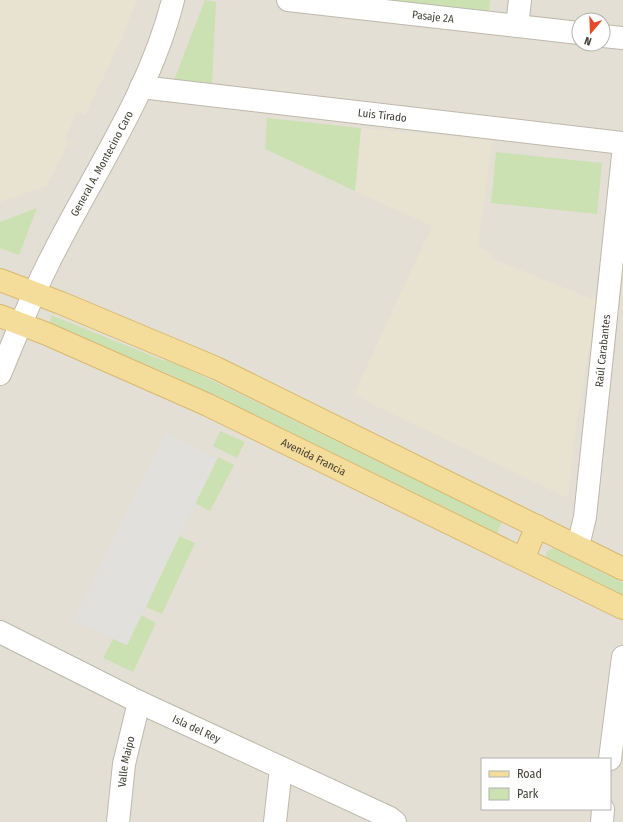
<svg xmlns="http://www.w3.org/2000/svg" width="623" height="822" viewBox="0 0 623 822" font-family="'Fira Sans Condensed',sans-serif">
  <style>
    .residential { fill: #e4dfd4; fill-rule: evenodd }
    .education { fill: #e8e2d0 }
    .green { fill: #cbe1b2 }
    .parking { fill: #e2e0dd }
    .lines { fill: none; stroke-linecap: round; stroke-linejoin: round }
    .minor-casing { stroke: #beb8ac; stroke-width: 24 }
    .major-casing { stroke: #d7b96d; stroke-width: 24 }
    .minor { stroke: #fff; stroke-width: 22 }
    .major { stroke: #f4dc9b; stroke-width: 22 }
    .labels { text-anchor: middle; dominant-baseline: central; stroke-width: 4; stroke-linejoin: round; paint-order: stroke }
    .street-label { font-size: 11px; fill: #423e35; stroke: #fff }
  </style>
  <rect width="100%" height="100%" fill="#f1ede5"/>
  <path class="residential" d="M0,0H623V822H0ZM579,20H603V44H579ZM482,759H610V809H482Z"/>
  <g class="education">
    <polygon points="0,0 137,0 122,38 85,116 77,111 65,139 69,141 47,186 0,202"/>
    <polygon points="361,128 492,140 478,247 492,253 491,258 597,301 575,431 568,498 376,406 354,394 432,226 355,191"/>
  </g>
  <g class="green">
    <polygon points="205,0 216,2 212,83 174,80"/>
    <polygon points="371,0 490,0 489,11"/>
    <polygon points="267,118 361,128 355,191 265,149"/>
    <polygon points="496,152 602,163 597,214 491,203"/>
    <polygon points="37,208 19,255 0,248 0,222"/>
    <polygon points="51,315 162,360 172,361 502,522 497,533 171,375 50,326"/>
    <polygon points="220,431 245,442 237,458 213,446"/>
    <polygon points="218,457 234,465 210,511 195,503"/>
    <polygon points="179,536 195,543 162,614 146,607"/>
    <polygon points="553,548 623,583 623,595 546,557 546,552"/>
    <polygon points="141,615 156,623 133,672 103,658 113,639 127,645"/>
  </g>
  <polygon class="parking" points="166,433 217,459 127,645 73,620"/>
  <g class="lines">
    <defs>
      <g id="minor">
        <path id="s1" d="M288,0L579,33"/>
        <polyline points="517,26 520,0"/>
        <polyline points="603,36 623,38"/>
        <path id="s2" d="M141,87L623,143"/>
        <path id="s3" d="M0,374C15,338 29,302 46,268C89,179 149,96 173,0"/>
        <path id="s4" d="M578,546L585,517L623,155"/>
        <path id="s5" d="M0,632L139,702L390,818L395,822"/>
        <polyline points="610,759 623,657"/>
        <path id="s6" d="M118,822L124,764L139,702"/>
        <polyline points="275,822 281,768"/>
        <polyline points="602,822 603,809"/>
      </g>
      <g id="major">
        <polyline points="0,280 61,303 216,368 623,569"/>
        <path id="s7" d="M0,316L47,334L208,405L623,608"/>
        <polyline points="523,559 537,526"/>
      </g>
    </defs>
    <use href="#minor" class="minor-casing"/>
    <use href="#major" class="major-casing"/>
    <use href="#minor" class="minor"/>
    <use href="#major" class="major"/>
  </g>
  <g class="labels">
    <g class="street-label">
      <text stroke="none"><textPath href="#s1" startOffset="146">Pasaje 2A</textPath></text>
      <text stroke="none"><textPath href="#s2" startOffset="243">Luis Tirado</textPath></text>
      <text stroke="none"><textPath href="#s3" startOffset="234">General A. Montecino Caro</textPath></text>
      <text stroke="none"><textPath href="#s4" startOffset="197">Raúl Carabantes</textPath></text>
      <text stroke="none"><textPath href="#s7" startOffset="344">Avenida Francia</textPath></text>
      <text stroke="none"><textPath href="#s5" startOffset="219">Isla del Rey</textPath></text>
      <text stroke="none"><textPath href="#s6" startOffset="61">Valle Maipo</textPath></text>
    </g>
  </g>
  <rect x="481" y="758" width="130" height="52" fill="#ffffff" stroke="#b3b2ae"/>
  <rect x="489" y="771" width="20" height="6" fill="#f4dc9b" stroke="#b3b2ae"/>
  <text x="517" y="778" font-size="12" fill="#423e35">Road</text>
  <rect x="489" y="788" width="20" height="12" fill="#cbe1b2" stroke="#b3b2ae"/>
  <text x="517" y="798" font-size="12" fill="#423e35">Park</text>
  <g transform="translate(591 32) rotate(199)"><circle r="19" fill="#ffffff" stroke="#b3b2ae"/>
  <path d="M0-3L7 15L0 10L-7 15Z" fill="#e44929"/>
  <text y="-6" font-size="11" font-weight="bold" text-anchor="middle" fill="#423e35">N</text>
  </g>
</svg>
